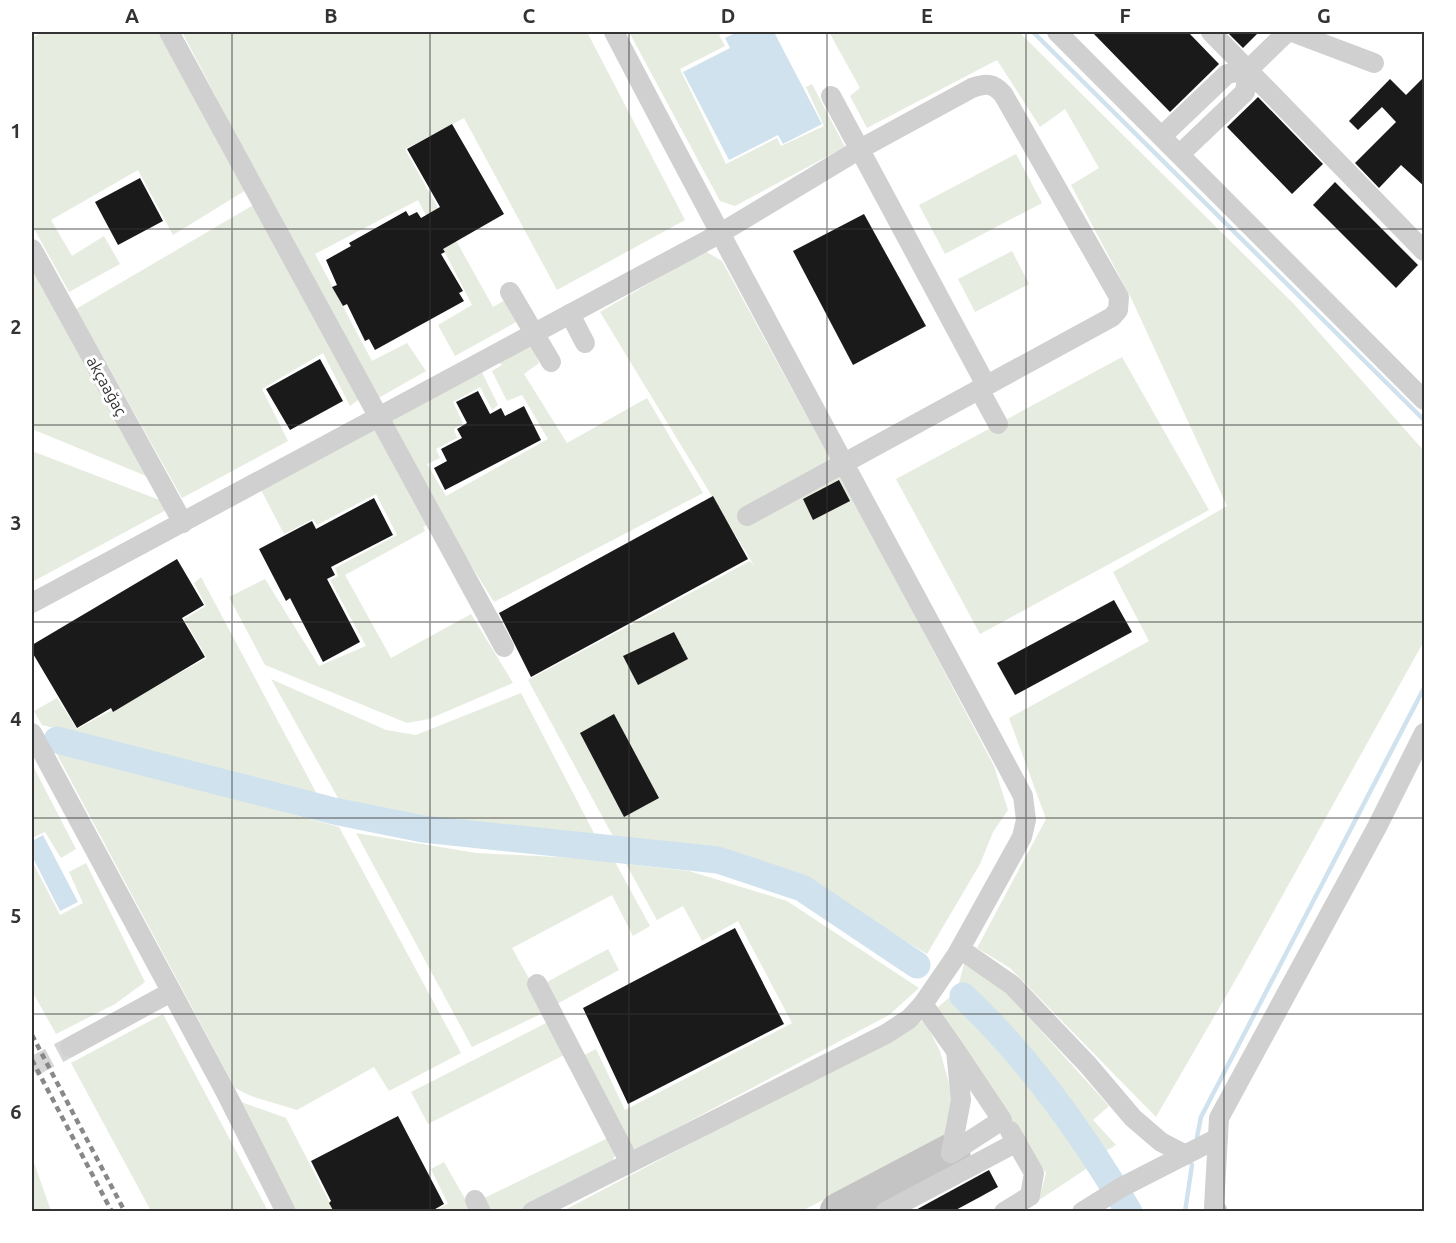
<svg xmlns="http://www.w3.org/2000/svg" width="1456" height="1243" viewBox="0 0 1456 1243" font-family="Ubuntu,sans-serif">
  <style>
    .green { fill: #e6ecdf }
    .water { fill: #cfe2ee }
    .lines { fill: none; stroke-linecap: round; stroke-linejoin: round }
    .stream { stroke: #cfe2ee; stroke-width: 4.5 }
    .river { stroke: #cfe2ee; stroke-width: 27 }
    .taxiway { stroke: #c4c4c4; stroke-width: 39 }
    .building { fill: #1a1a1a }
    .minor-tunnel { stroke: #d6d6d6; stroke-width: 20; stroke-dasharray: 20 10; stroke-linecap: butt }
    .minor { stroke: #d0d0d0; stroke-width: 20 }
    .rail { stroke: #888; stroke-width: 4.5; stroke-dasharray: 6 4.5; stroke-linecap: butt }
    .grid { fill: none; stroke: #333; stroke-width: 1.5; stroke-opacity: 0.55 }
    .labels { text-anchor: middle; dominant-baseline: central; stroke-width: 6; stroke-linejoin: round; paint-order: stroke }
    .street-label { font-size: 16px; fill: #333; stroke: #fff }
    .neatline { fill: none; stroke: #333; stroke-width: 2 }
    .grid-label { font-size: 20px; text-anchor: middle; font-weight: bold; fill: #333 }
  </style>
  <rect width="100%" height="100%" fill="#fff"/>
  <g class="green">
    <polygon points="43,32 158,32 246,190 173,235 138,170 51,220 72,256 104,236 120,264 69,292 32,225 32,38"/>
    <polygon points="182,32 587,32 685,220 557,290 464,118 405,149 493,307 505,300 518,321 455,356 438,325 472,305 418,200 315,254 372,361 407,343 426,371 375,400"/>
    <polygon points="629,32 726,32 719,35 725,46 680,69 726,164 777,138 781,146 824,126 806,87 812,84 845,147 735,206 720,201"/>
    <polygon points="829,32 1019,32 1293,303 1424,451 1424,641 1240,972 1156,1117 1010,968 977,948 1046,819 1009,718 1149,641 1113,572 1227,506 1132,300 1071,185 1099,168 1065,109 1040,127 997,60 867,128 850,96 860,88"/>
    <polygon points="1016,154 1042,203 945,254 919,205"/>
    <polygon points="255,204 362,397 350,406 323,353 262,389 288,441 182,498 76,309"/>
    <polygon points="705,251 722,261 886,561 994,766 1008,810 993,832 980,864 927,954 802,878 710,852 615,840 528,680 750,561 755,567 600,312"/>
    <polygon points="1012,251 1029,284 975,312 958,279"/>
    <polygon points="32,260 151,478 32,429"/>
    <polygon points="530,341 539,363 524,374 567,443 647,398 703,493 494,602 446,525 389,421 481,370 498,405 492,410 480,387 453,402 463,423 454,429 457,438 436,449 440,458 427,464 446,496 548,439 522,395 507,401 492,371 502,365 497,360"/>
    <polygon points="1122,357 1209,510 980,634 896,479"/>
    <polygon points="377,426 428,524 423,527 425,531 345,575 391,658 471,614 513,683 429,719 407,723 265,665 229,597 265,579 319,666 366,646 330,580 338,576 335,568 397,535 376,494 317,525 313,519 284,534 260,488"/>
    <polygon points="32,451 162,501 168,509 32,582"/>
    <polygon points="201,577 318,796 42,725 34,711 57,698 77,729 207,658 184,619 206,606 194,583"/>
    <polygon points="271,679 386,730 416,735 521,693 596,837 425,821 342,805"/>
    <polygon points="54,749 339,827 461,1053 389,1091 374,1067 297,1110 251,1096 235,1088"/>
    <polygon points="32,764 76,849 61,858 45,832 32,838"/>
    <polygon points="356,833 476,853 614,860 650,926 633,936 612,895 512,948 547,1011 472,1047"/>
    <polygon points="32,861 60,915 83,903 69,872 86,863 145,982 115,1004 56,1034 32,991"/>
    <polygon points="626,864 689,871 787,901 919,988 889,1015 637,1149 629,1148 582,1056 596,1049 625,1110 792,1023 738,921 702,941 683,906 657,920"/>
    <polygon points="608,949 619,970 557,1004 545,983"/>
    <polygon points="964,964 1005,991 1109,1106 1093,1120 1116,1145 1101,1154 987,1005 959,983"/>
    <polygon points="951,996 995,1036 1092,1165 1039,1200 1046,1173 936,1009"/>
    <polygon points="163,1014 268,1211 151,1211 71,1063"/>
    <polygon points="924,1020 940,1051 956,1108 945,1136 802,1211 561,1212"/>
    <polygon points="548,1022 564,1055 428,1124 411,1092"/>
    <polygon points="241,1102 286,1118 334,1211 296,1211"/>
    <polygon points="608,1138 616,1152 613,1161 521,1211 489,1211 482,1199"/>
    <polygon points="32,1157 51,1211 32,1211"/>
    <polygon points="444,1162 472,1211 433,1211 448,1204 431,1169"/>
  </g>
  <g class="water">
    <polygon points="737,32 774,32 822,124 783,144 778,135 729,160 683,72 730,48 725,38"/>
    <polygon points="43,835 78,902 60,911 32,856 32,841"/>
  </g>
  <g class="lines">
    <g class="stream">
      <polyline points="1033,32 1424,420"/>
      <polyline points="1197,1137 1201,1117 1424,688"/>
      <polyline points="1185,1212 1192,1165"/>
    </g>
    <g class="river">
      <polyline points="57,740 334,811 423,829 718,860 802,888 917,965"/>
      <path d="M963,996C1029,1058 1083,1134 1129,1212"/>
    </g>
    <polyline class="taxiway" points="839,1212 951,1153"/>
  </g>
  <g class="building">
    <polygon points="1092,32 1188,32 1219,64 1170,112"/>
    <polygon points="1227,32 1259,32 1243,48"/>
    <polygon points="1425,76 1425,187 1401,165 1379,188 1355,163 1396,122 1382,107 1358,130 1349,121 1390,79 1406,95"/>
    <polygon points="1258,97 1323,164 1292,194 1227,127"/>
    <polygon points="452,124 504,214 443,249 445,252 441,254 463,291 459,293 464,301 375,350 369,339 365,341 347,304 343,306 332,287 337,285 326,260 351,246 349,243 406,211 409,216 417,212 421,218 440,207 407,149"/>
    <polygon points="140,178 163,221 118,245 95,202"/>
    <polygon points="1335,182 1418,265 1396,288 1313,205"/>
    <polygon points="864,214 926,326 853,365 793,251"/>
    <polygon points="320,359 343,401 290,430 266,389"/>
    <polygon points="478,391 490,414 501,408 505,416 524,406 541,440 445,490 434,468 447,461 441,449 462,438 457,429 467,423 456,402"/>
    <polygon points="839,480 850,501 813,520 803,499"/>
    <polygon points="713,496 748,559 531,677 499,613"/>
    <polygon points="374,498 393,535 331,567 335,575 327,579 360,642 323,662 290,598 286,601 259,549 312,521 316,529"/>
    <polygon points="177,559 204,605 182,618 205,657 113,712 111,708 77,728 32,652 32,645"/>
    <polygon points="1114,600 1132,632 1015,695 997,663"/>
    <polygon points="674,632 688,659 638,685 623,656"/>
    <polygon points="614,714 659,798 624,817 580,733"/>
    <polygon points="735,928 784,1024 628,1104 583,1008"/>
    <polygon points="398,1116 444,1204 430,1212 334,1212 329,1203 331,1201 311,1161"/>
    <polygon points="989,1170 998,1187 980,1197 952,1212 912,1212"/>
  </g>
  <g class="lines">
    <polyline class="minor-tunnel" points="32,1067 70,1047"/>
    <g class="minor">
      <polyline points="169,32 504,647"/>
      <polyline points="1057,32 1424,400"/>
      <polyline points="1211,32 1424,251"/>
      <polyline points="1292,32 1374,63"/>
      <polyline points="831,96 986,385"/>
      <polyline points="1162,136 1227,74 1248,70 1287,32"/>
      <polyline points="1180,154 1245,92 1248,70"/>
      <polyline points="32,249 183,523"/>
      <polyline points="510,292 551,362"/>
      <polyline points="570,314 585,343"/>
      <polyline points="979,389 998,424"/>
      <path d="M32,603L719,234L860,149L972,88C986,83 993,83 1003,94L1119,297L1118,310L1112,317L747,516"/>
      <polyline points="32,733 225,1091 286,1212"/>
      <polyline points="960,949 1012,985 1088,1065 1133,1118 1161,1142 1186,1155"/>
      <polyline points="537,984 629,1161"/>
      <polyline points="923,1004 956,1051 961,1100 951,1153"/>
      <polyline points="70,1047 171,992"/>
      <polyline points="951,1153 1002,1120 958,1054"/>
      <polyline points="475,1200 481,1212"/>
      <path d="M532,1212L886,1034L909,1019L923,1004L956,956L1022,837L1026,820L1023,796C887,541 747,288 614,32"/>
      <polyline points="885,1212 1017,1142"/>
      <polyline points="1004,1212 1030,1196 1034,1173 1010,1131"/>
      <polyline points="1082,1212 1122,1187 1218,1138"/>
      <polyline points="1218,1212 1214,1207 1219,1118 1377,827 1424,733"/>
    </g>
    <g class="rail">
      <polyline points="32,1035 125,1212"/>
      <polyline points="32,1060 112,1212"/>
    </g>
  </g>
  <path class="grid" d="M232,32V1212M430,32V1212M629,32V1212M827,32V1212M1026,32V1212M1224,32V1212M32,229H1424M32,425H1424M32,622H1424M32,818H1424M32,1014H1424"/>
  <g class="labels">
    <g class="street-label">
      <text transform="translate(107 386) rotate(61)">akçaağaç</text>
    </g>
  </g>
  <rect width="1456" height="1243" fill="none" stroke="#ffffff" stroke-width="66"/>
  <rect x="33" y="33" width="1390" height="1177" class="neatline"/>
  <g class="grid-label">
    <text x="132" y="23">A</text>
    <text x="331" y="23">B</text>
    <text x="529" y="23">C</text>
    <text x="728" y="23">D</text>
    <text x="927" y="23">E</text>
    <text x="1125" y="23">F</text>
    <text x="1324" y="23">G</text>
    <text x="16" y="138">1</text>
    <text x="16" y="334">2</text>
    <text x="16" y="530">3</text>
    <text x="16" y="726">4</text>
    <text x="16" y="923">5</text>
    <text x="16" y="1119">6</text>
  </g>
</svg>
